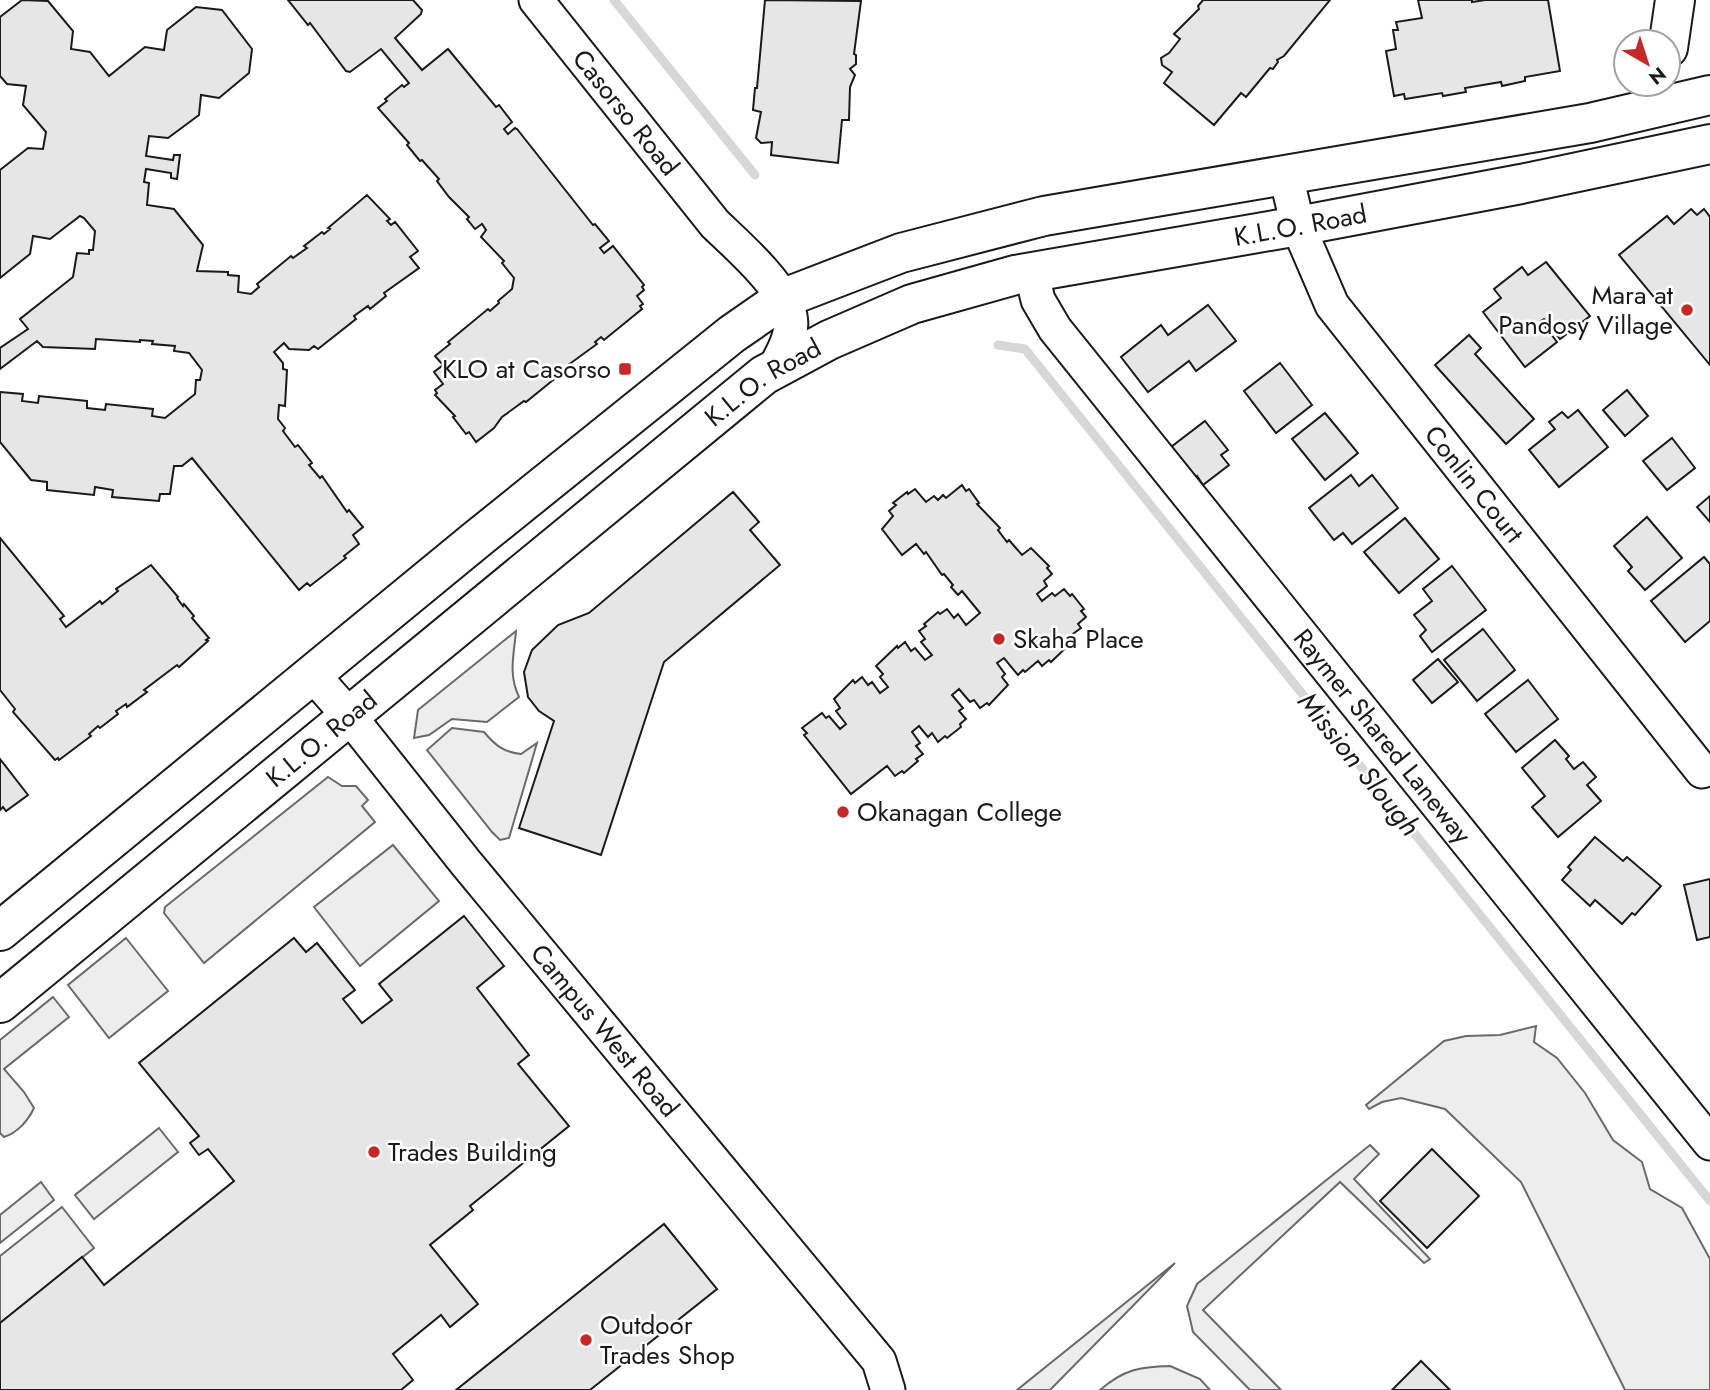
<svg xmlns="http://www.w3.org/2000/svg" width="1710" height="1390" viewBox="0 0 1710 1390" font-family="Jost,sans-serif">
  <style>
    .green { fill: #ededed; stroke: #6a6a6a; stroke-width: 2 }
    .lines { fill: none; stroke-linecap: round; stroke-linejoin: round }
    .stream { stroke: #d7d7d7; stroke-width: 9 }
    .building { fill: #e6e6e6; stroke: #1a1a1a; stroke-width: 2 }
    .minor-casing { stroke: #1a1a1a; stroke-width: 37 }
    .major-casing { stroke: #1a1a1a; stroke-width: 42 }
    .minor { stroke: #fff; stroke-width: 33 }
    .major { stroke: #fff; stroke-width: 38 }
    .poi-dot { fill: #c62828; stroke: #fff; stroke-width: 2.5 }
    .labels { text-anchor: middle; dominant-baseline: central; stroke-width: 5; stroke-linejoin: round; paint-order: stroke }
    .street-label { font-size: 26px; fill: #1a1a1a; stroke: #fff }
    .poi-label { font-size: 26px; fill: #1a1a1a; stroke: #fff; text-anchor: start }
    .water-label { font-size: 28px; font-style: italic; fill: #1a1a1a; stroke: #fff }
  </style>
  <rect width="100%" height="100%" fill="#fff"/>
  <g class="green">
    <path d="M516,631C514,655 508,674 519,697L487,722L452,719L429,735L414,738L418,710Z"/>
    <path d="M452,728L484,732C495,745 503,752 521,754L537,743L509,838L500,840L492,832L427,750Z"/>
    <polygon points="328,777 342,786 356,786 368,800 362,806 375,822 204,963 164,913 165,907"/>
    <polygon points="393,845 439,901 360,966 314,907"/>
    <polygon points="126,938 168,991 109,1038 68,985"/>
    <path d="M53,997L69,1017L4,1069L24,1092L34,1108C28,1121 17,1133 4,1137L0,1133V1040Z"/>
    <polygon points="1536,1026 1534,1042 1557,1058 1585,1093 1613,1140 1642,1162 1650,1189 1682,1208 1710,1259 1710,1390 1625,1390 1521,1182 1445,1109 1401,1098 1382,1102 1369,1109 1366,1105 1444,1041 1466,1036 1500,1035"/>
    <polygon points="159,1128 178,1152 94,1219 75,1195"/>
    <polygon points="1370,1145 1379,1154 1354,1179 1430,1259 1424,1263 1340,1182 1203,1310 1281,1390 1250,1390 1193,1332 1187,1306 1197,1284"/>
    <polygon points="41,1182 54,1200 0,1243 0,1215"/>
    <polygon points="62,1207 94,1248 0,1323 0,1256"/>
    <polygon points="1175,1263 1050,1390 1017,1390"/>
    <path d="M1170,1366L1200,1379L1210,1390H1100C1124,1369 1140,1367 1170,1366Z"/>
  </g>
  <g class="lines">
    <g class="stream">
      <polyline points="614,0 755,175"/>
      <polyline points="998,345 1025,349 1710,1201"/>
    </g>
  </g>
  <g class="building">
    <polygon points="22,0 48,1 73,31 71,49 90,52 109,76 145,47 164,50 167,30 196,7 222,10 252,49 249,73 219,98 201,95 199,115 168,138 149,136 146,156 173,160 174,155 180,155 177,179 171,178 171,173 146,169 144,182 149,183 147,205 174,209 203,245 197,271 228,272 228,275 239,276 238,292 251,294 259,287 257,284 291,256 293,258 307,248 304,246 322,232 324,234 330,229 328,228 367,195 390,219 387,221 391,225 395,222 418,251 410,257 419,268 384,293 386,296 370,309 368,306 354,316 356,319 318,349 314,346 309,350 289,349 284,343 274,352 283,363 283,369 287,370 285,406 279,405 278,419 285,428 283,431 295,447 298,445 312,463 309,465 320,478 322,476 347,512 349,510 363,527 353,535 359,544 344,556 346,558 310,586 307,583 299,590 192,458 182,466 174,466 170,494 160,494 159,501 112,497 113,490 95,487 94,495 47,490 47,482 31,480 0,442 0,392 23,394 22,401 38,403 39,396 87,401 87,408 105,410 106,404 153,409 152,416 165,418 195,394 196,380 200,380 202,370 189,353 174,351 175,346 152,344 153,341 140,340 140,342 96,339 95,349 43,347 37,341 0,369 0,348 28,329 20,319 73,277 77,253 89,254 89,250 93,250 95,231 84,218 80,216 50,239 33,236 30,254 0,278 0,170 28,148 43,149 46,132 23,105 26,86 7,84 0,76 0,17"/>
    <polygon points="288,0 413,0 422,10 421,14 395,38 422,70 448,49 496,107 499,105 512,122 504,129 508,134 515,128 517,129 593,225 595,224 609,241 600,248 604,253 613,246 644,285 642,287 644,290 637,296 643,304 640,306 642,309 604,340 601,337 595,342 597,344 564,368 563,372 526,402 524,401 502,417 494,428 476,442 469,432 466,434 453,417 455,416 435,395 437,393 435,390 443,384 434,372 443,365 435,356 450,344 448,342 488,309 490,311 499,303 498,301 512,289 514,278 502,263 504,261 481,237 486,230 482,224 475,229 467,219 469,217 449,197 437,181 439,179 422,160 420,161 407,145 409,143 378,108 387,101 385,99 402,85 404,87 409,83 381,49 350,72 346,71 310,23 308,25"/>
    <polygon points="765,0 861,1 854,54 856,55 856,64 850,69 855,75 850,87 849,120 842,120 838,163 771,155 772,142 761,143 756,138 761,112 753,110 755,88 757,88"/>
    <polygon points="1203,0 1330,0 1284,56 1277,60 1278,62 1273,69 1270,68 1246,97 1241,93 1214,125 1164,83 1172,72 1162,65 1161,58 1169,53 1180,39 1174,34 1199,9 1198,6"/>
    <polygon points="1418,0 1472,0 1472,2 1485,0 1548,0 1560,71 1525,77 1525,81 1502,86 1501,82 1465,88 1466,92 1443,96 1442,93 1405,99 1404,94 1394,96 1386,51 1396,49 1393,30 1398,30 1396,22 1422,18"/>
    <polygon points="1691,209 1697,215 1704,209 1710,217 1710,365 1619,255 1667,216 1674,224"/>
    <polygon points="1546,262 1590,316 1560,339 1544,319 1541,321 1557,342 1525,367 1483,312 1501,298 1494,289 1522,267 1528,275"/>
    <polygon points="1208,305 1236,341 1196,371 1189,361 1148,392 1121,357 1161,325 1168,335"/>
    <polygon points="1469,335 1481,348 1475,354 1534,419 1506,444 1435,365"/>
    <polygon points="1280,363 1312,405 1276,433 1244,391"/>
    <polygon points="1627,390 1648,416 1625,436 1603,410"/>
    <polygon points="1578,410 1608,447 1559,487 1529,450 1555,429 1549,422 1562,412 1568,418"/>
    <polygon points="1325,413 1358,453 1325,480 1292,439"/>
    <polygon points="1205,421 1228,450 1221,455 1229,465 1203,485 1197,476 1194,478 1171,447"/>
    <polygon points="1672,438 1695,468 1667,490 1643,461"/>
    <polygon points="1351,475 1359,486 1372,475 1398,508 1352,544 1343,533 1334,540 1309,508"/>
    <polygon points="962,485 966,491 969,489 979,503 977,504 1000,528 998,530 1007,542 1009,540 1022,555 1031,548 1049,566 1047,568 1052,574 1044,581 1047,586 1037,594 1042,601 1052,593 1055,596 1064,589 1070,596 1072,594 1084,609 1081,611 1086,617 1078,624 1081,628 1070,636 1074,640 1051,662 1049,660 1042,666 1038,661 1025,672 1023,670 1018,675 1004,658 997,663 1005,674 1002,677 1008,685 989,705 987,703 980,708 974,700 970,702 959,689 952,695 963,708 959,711 966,719 960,724 961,727 947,738 945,736 938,742 932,733 928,737 919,726 912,732 920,743 916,746 923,754 916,759 918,761 904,773 902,771 895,776 887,766 851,794 804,735 807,733 802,728 822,713 826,718 829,716 840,729 846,724 836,711 840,708 834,699 853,680 855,683 862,677 868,685 872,682 880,693 888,687 880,677 883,674 876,666 897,646 898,648 905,642 911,651 915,648 925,660 932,655 921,642 925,639 919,631 926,626 924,624 938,612 940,614 947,609 954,618 958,614 966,625 980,613 962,591 958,595 951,587 953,585 944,574 942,575 926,552 924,554 916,544 902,555 882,529 893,516 889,511 896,505 893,503 907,492 908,494 915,489 926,502 934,496 938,500 943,495 946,498"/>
    <polygon points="733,492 759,522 750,530 780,565 664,662 601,855 519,828 554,721 539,711 528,697 524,672 532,650 558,625 589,613"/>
    <polygon points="1710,496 1710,522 1697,507"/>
    <polygon points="1647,517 1682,558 1645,590 1628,571 1632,567 1614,546"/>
    <polygon points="1405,518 1439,559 1399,593 1364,552"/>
    <polygon points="0,538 64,616 60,619 66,627 100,601 102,604 118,591 116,589 151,565 178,597 177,598 183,606 184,604 194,616 192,618 209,638 206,640 208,641 179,667 177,665 144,690 147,692 127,707 126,704 116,711 118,714 100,728 98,726 89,734 91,736 59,760 58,758 55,760 13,712 15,709 0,690"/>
    <polygon points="1704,557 1710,564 1710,621 1685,642 1651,601"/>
    <polygon points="1452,566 1486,610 1432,652 1420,636 1426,630 1414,615 1432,601 1423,589"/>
    <polygon points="1483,629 1515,670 1477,701 1444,660"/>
    <polygon points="1438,659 1458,682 1432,703 1413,680"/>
    <polygon points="1528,680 1558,719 1516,752 1485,714"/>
    <polygon points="1555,740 1569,756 1566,759 1574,769 1583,762 1596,777 1587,785 1601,801 1558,837 1532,807 1545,796 1522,768"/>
    <polygon points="0,759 28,795 6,811 3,807 0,810"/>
    <polygon points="1595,837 1623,861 1627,857 1661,886 1635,915 1632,913 1622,924 1595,900 1590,906 1562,880 1571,870 1568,867"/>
    <polygon points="1710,879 1710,937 1697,940 1684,885"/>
    <polygon points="464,916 504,966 477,988 529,1055 518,1064 569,1126 470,1206 473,1210 430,1245 478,1304 450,1327 441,1315 393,1354 413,1380 401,1390 0,1390 0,1323 82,1257 104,1285 234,1181 208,1149 199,1155 190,1143 199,1136 139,1063 294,938 306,952 317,943 355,990 343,999 362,1023 392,1000 379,984"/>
    <polygon points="1432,1149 1479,1196 1427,1248 1380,1201"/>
    <polygon points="664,1224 717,1289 590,1390 456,1390"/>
    <polygon points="1421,1361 1450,1390 1392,1390"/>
  </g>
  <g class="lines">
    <defs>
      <g id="minor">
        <path id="s1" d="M536,0L715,224C737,245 785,287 790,316C794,335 783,352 775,368"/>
        <path id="s2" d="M1286,176L1298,226L1332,305L1702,771"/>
        <path id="s3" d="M1031,271L1038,300L1055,329L1710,1143"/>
        <path id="s4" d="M313,675L350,717L466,863L879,1361L888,1390"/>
      </g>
      <g id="major">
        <polyline points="1668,48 1675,0"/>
        <polyline points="0,931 476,540 732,334 784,298 901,253 1044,216 1590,123 1710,95"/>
        <path id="s5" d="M0,1003L764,375L829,340L912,304L1015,275L1298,226L1521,184L1710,144"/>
      </g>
    </defs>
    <use href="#minor" class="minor-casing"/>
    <use href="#major" class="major-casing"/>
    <use href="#minor" class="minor"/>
    <use href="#major" class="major"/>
  </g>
  <g class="poi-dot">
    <circle cx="1687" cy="310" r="7"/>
    <rect x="618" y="362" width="14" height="14" rx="3.5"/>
    <circle cx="999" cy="639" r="7"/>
    <circle cx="843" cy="812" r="7"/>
    <circle cx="374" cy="1152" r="7"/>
    <circle cx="586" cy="1340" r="7"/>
  </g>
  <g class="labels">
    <g class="street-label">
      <text stroke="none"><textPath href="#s1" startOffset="144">Casorso Road</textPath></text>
      <text stroke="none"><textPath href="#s5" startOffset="1550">K.L.O. Road</textPath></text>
      <text stroke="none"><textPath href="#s5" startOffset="984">K.L.O. Road</textPath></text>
      <text stroke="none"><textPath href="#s2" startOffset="366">Conlin Court</textPath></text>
      <text stroke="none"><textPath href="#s3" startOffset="586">Raymer Shared Laneway</textPath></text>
      <text stroke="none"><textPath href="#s5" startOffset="416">K.L.O. Road</textPath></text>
      <text stroke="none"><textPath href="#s4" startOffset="460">Campus West Road</textPath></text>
    </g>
    <g class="poi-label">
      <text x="1673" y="295" text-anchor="end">Mara at<tspan x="1673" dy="30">Pandosy Village</tspan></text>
      <text x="611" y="369" text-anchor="end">KLO at Casorso</text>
      <text x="1013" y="639">Skaha Place</text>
      <text x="857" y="812">Okanagan College</text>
      <text x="388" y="1152">Trades Building</text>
      <text x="600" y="1325">Outdoor<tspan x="600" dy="30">Trades Shop</tspan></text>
    </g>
    <g class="water-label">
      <text transform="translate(1359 764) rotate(51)">Mission Slough</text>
    </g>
  </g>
  <g transform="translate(1647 63) rotate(141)"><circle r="33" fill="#ffffff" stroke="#a3a3a3" stroke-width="2"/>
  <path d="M0-5L12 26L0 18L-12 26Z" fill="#c62828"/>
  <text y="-10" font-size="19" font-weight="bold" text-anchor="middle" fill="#1a1a1a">N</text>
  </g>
</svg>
